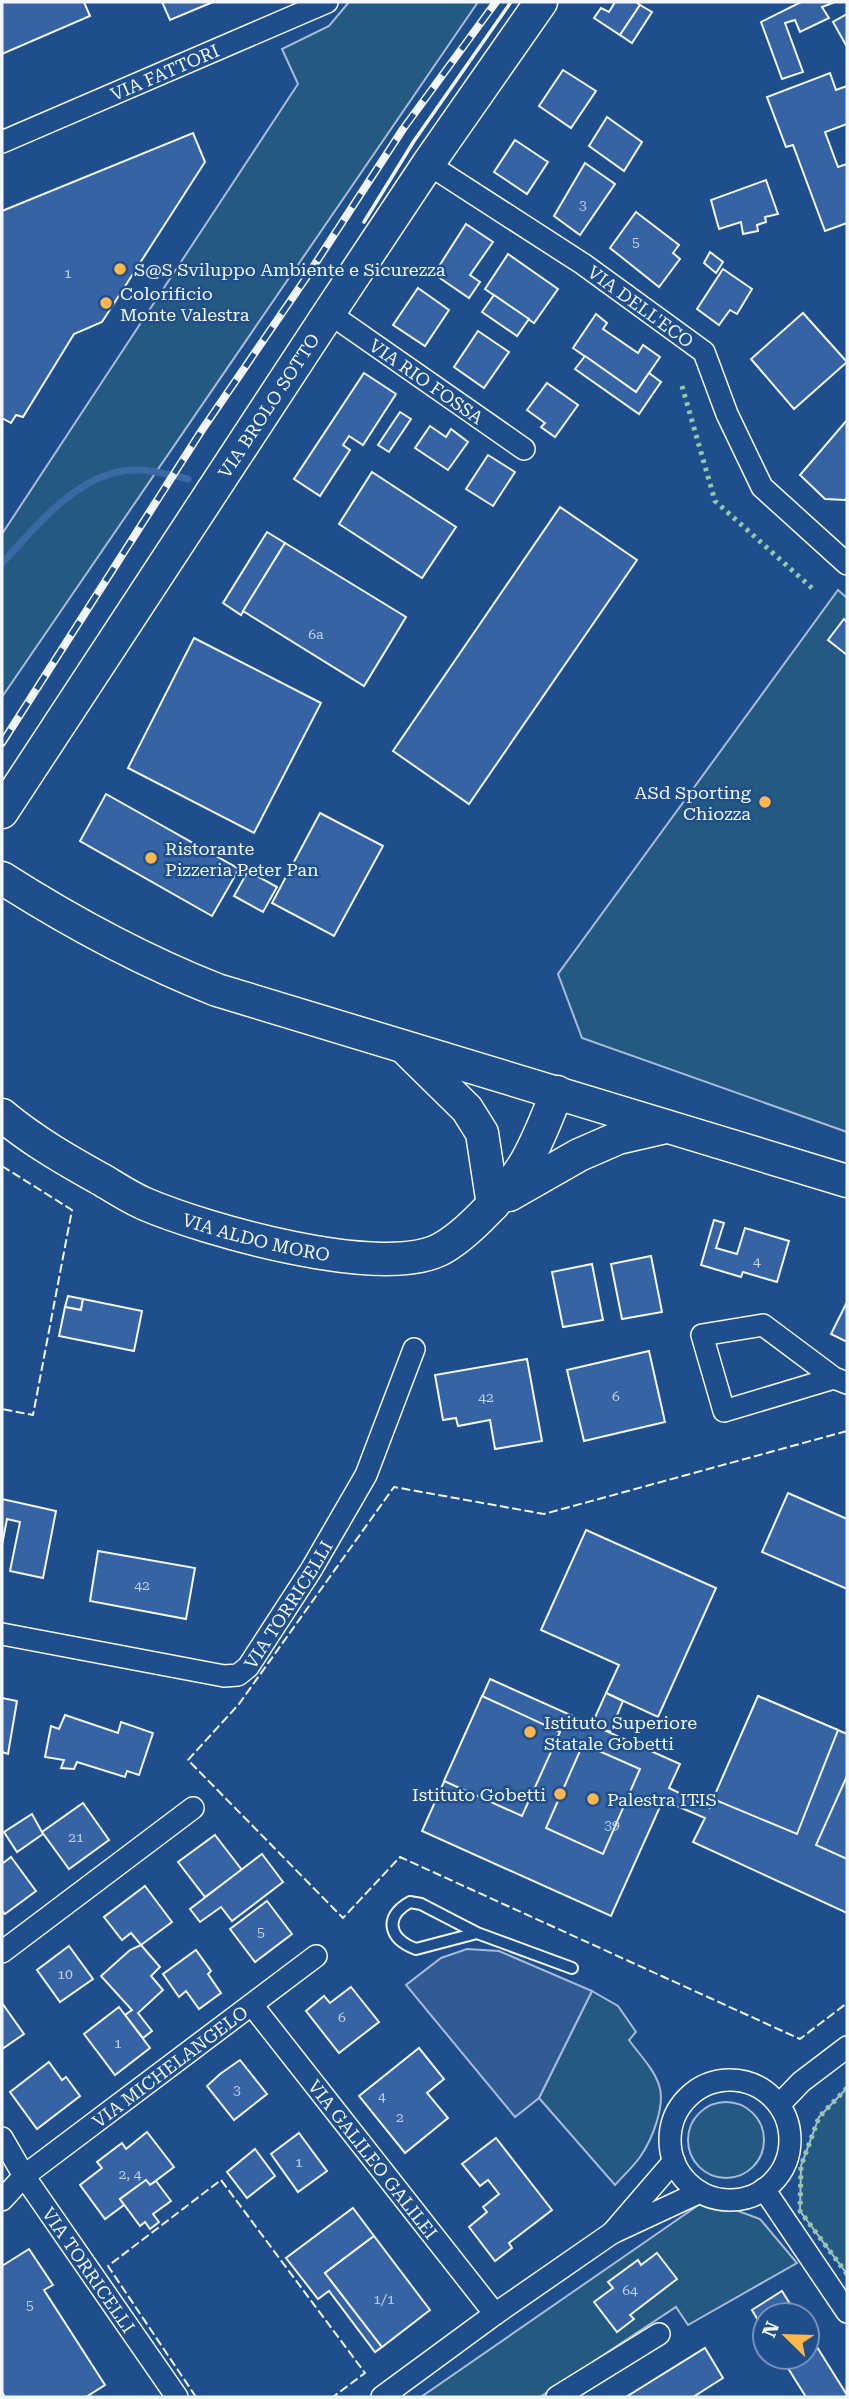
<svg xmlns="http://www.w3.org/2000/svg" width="849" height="2399" viewBox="0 0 849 2399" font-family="'Roboto Serif',serif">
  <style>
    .green { fill: #245a82; stroke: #a8bbd7; stroke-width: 2 }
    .parking { fill: #305b95; stroke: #a8bbd7; stroke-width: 2 }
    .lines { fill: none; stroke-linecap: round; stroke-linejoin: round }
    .stream { stroke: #3b69a3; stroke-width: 7 }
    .building { fill: #3563a3; stroke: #f2f6ff; stroke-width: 2 }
    .lane-casing { stroke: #f2f6ff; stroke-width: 14 }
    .street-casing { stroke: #f2f6ff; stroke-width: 24 }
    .secondary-casing { stroke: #f2f6ff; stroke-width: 35 }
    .lane { stroke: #1f4e8c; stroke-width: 10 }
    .street { stroke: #1f4e8c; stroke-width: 21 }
    .secondary { stroke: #1f4e8c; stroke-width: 32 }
    .rail-casing { stroke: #f2f6ff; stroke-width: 8 }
    .rail { stroke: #1f4e8c; stroke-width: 5; stroke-dasharray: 16; stroke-linecap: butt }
    .hedge { stroke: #97c8a6; stroke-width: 5; stroke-dasharray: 3.5 5; stroke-linecap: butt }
    .fence { stroke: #f2f6ff; stroke-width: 2; stroke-dasharray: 9 3.5; stroke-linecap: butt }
    .wall { stroke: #f2f6ff; stroke-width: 3.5 }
    .poi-dot { fill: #ffb74d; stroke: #1f4e8c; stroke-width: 2.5 }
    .labels { text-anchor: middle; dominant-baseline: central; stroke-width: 5; stroke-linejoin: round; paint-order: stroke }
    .number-label { font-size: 14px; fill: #c3d1e8 }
    .street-label { font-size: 18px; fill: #f2f6ff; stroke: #1f4e8c }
    .poi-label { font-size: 18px; fill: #f2f6ff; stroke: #1f4e8c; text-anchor: start }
  </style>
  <rect width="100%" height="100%" fill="#1f4e8c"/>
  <g class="green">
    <polygon points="349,2 478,2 2,697 2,534 298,84 282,49 329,26"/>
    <polygon points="838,590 847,598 847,1132 582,1038 558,974"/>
    <path d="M592,1991L618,2006L636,2032L629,2040C639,2054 654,2069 659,2085C666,2105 652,2140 640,2157C633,2167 623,2176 615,2185L539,2098Z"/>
    <polygon points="847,2088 847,2274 800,2211 801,2166 819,2117"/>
    <circle cx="726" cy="2140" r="38"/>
    <polygon points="700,2204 730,2208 760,2219 797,2263 688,2325 676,2307 540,2397 421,2397"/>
  </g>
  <polygon class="parking" points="467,1949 499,1951 592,1991 539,2098 515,2117 406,1985 441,1958"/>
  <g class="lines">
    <path class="stream" d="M2,563C38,525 82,467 140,470C156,471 172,475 188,479"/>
  </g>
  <g class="building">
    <polygon points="2,2 84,2 90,16 2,54"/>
    <polygon points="162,2 213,2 170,20"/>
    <polygon points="615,2 636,2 640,5 620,35 594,18 601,8 609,12"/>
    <polygon points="801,2 835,2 822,7 829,18 800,32 795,20 785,23 803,72 782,79 761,22"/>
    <polygon points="640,5 652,12 632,43 620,35"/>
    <polygon points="847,14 847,47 833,22"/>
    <polygon points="563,70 596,91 571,128 539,106"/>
    <polygon points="830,73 836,90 847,86 847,124 825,132 838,167 847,164 847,223 825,231 793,145 786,147 767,97"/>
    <polygon points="607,117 642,142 624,171 589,146"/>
    <polygon points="193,133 205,162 102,322 74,334 23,417 16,415 11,423 2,418 2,211"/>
    <polygon points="515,140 548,162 527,194 494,172"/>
    <polygon points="585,163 615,184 580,235 554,216"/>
    <polygon points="766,180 778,214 765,217 766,222 757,225 758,231 743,234 741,222 719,229 711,200"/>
    <polygon points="636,212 679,245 673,253 680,259 659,287 610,248"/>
    <polygon points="466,224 493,242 470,275 480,282 469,298 434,274"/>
    <polygon points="710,252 723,262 716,273 704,263"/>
    <polygon points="508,254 558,289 534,323 485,289"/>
    <polygon points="723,269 752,289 737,314 730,310 719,325 697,309"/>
    <polygon points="418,288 449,310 425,346 393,325"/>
    <polygon points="494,295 529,319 517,336 482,312"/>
    <polygon points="803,313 847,362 794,409 751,359"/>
    <polygon points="596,314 607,323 603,329 638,353 643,345 660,357 636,392 573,348"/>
    <polygon points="478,331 509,352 484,388 454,367"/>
    <polygon points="585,356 636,392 649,373 661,382 639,414 575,369"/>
    <polygon points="364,373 396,394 363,445 349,436 343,445 350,450 320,496 294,479"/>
    <polygon points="547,383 578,405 555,437 541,427 545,423 527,410"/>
    <polygon points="400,412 411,419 389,452 378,445"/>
    <polygon points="847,420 847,497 845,500 825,499 800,475"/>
    <polygon points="430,426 446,437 451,429 468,442 448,470 415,448"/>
    <polygon points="488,455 515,472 493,506 466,489"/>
    <polygon points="372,472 456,527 422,578 339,524"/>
    <polygon points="560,507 637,560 469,804 393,751"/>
    <polygon points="267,532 285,543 241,615 223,603"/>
    <polygon points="285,543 406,617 364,686 243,611"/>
    <polygon points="844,619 847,622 847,655 828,640"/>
    <polygon points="194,638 321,703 254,833 128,768"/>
    <polygon points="106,794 239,869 212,916 80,841"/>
    <polygon points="320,813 383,846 334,936 272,903"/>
    <polygon points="248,871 277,887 263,912 234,896"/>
    <polygon points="714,1220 724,1223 716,1248 737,1254 745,1228 789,1241 777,1282 743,1272 741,1277 701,1265"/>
    <polygon points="651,1256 662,1312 622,1319 611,1264"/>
    <polygon points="592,1264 603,1320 563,1327 552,1272"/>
    <polygon points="68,1296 83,1299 81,1310 65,1307"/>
    <polygon points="83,1299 142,1311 134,1351 59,1336 65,1307 81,1310"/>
    <polygon points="847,1302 847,1342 831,1334"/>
    <polygon points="649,1351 665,1422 584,1441 567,1370"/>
    <polygon points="527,1359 542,1441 495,1449 490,1420 458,1426 456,1418 443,1420 435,1375"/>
    <polygon points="788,1493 847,1519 847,1589 762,1552"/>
    <polygon points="2,1499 56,1511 43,1578 10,1571 20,1522 7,1519 2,1545"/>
    <polygon points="586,1530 716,1588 658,1717 606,1693 619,1665 541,1630"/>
    <polygon points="98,1551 195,1568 186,1619 90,1601"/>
    <polygon points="490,1679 680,1764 669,1788 710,1808 758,1696 847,1734 847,1913 693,1842 705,1818 663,1800 611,1916 422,1831"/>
    <polygon points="606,1693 623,1701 610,1732 592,1724"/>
    <polygon points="482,1696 560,1732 522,1816 444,1781"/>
    <polygon points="758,1696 838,1730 797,1834 713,1799"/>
    <polygon points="2,1698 17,1701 8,1754 2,1752"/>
    <polygon points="65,1715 118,1733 121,1722 153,1733 139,1775 127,1771 125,1777 77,1762 74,1769 61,1768 64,1760 45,1757 51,1726 59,1729"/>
    <polygon points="583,1744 640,1769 603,1854 546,1828"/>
    <polygon points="847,1776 847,1859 816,1845"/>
    <polygon points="83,1803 109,1840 69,1869 42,1832"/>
    <polygon points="32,1814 43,1834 17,1852 4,1832"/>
    <polygon points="215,1835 242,1870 205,1897 178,1862"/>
    <polygon points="262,1854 283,1882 232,1921 221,1907 200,1922 190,1909"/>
    <polygon points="11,1857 36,1891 5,1914 2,1911 2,1864"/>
    <polygon points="145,1886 172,1922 141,1945 131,1933 122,1940 104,1917"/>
    <polygon points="267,1901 292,1934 255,1962 230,1929"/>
    <polygon points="141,1945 160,1967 151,1976 163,1990 138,2013 152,2031 143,2038 125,2015 132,2010 101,1976 130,1950"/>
    <polygon points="69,1946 93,1979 60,2002 37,1970"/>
    <polygon points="196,1950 211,1971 208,1974 221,1993 199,2009 186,1991 179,1997 163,1974"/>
    <polygon points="351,1987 379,2022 339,2053 306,2011 324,1996 330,2003"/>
    <polygon points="2,2003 24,2034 2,2049"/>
    <polygon points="119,2007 150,2048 115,2075 84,2034"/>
    <polygon points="419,2048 444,2079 427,2093 448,2118 405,2153 359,2096"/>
    <polygon points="240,2060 267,2094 234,2120 207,2086 220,2074"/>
    <polygon points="49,2062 62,2080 66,2077 80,2096 37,2129 10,2092"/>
    <polygon points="147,2132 174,2167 150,2185 146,2180 120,2199 124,2205 105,2219 80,2185 102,2168 97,2162 122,2143 126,2149"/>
    <polygon points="299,2133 327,2171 298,2192 271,2154"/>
    <polygon points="496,2138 552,2210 509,2243 512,2248 495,2261 469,2227 487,2212 483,2207 499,2194 488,2180 480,2186 462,2164"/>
    <polygon points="255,2149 275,2176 247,2198 227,2172"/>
    <polygon points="146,2180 150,2185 156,2181 171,2201 153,2214 159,2222 150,2229 145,2222 140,2226 120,2199"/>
    <polygon points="353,2208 374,2236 325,2273 382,2347 375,2352 329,2291 318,2299 286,2258"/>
    <polygon points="374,2236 430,2310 382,2347 325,2273"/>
    <polygon points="29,2249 53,2285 44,2290 105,2385 86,2397 5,2397 2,2392 2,2266"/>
    <polygon points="657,2253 677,2279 630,2315 634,2319 617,2332 594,2302 613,2288 608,2282 638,2260 641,2265"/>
    <polygon points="782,2291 797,2315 765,2315 765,2332 752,2310"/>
    <polygon points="807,2331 847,2395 847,2397 806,2397 781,2357 807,2357"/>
    <polygon points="705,2348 723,2378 693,2397 626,2397"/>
  </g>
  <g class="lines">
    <defs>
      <path id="lane" d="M477,1933L416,1949C389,1939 383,1917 410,1902L421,1904L477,1933L572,1968"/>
      <g id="street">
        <path id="s1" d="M2,142L327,2"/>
        <path id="s2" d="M428,164L583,264L704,352L727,414L762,487L847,564"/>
        <path id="s3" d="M329,313L524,449"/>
        <polyline points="834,1378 724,1411 702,1335 763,1325 834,1378 847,1383"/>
        <path id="s4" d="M2,1634L224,1676L238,1675L248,1667L311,1570L366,1475L414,1349"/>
        <polyline points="2,1952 193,1808"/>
        <path id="s5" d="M252,2005L495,2314"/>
        <circle cx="730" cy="2140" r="60"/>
        <polyline points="779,2105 801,2082 847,2047"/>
        <path id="s6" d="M2,2138L24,2176L177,2397"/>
        <polyline points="674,2161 612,2233 700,2192"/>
        <polyline points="764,2189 847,2312"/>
        <path id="s7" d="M2,2200L24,2176L316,1956"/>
        <polyline points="382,2397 495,2314 612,2233"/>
        <polyline points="557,2397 659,2334"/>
      </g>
      <g id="secondary">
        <path id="s8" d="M2,812L329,313L428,164L541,2"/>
        <path d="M2,878C71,922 141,960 217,990L847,1181"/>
        <polyline points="408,1051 467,1109 482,1133 493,1205"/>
        <path id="s9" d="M2,1115C33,1141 68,1161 104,1181C117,1189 131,1198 145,1204C206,1230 378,1279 439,1250C467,1236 512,1187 527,1160C539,1139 548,1115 557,1092"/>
        <polyline points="509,1195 579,1155 618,1138 666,1127"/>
      </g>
    </defs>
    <use href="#lane" class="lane-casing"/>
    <use href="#street" class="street-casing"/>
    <use href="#secondary" class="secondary-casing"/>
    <use href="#lane" class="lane"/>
    <use href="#street" class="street"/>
    <use href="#secondary" class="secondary"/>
    <defs>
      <polyline id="rail" points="2,743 202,430 306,278 403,129 496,2"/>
    </defs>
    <use href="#rail" class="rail-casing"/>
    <use href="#rail" class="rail"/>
    <g class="hedge">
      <polyline points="682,386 715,501 813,589"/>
      <polyline points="847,2088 819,2117 801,2166 800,2211 847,2274"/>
    </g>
    <g class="fence">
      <polyline points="2,1166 72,1210 33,1415 2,1409"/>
      <polyline points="847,1431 544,1514 394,1487 239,1704 188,1760 343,1918 400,1857 800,2039 847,2003"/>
      <polyline points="196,2397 108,2266 221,2180 365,2373 333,2397"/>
    </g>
    <polyline class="wall" points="364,222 414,141 511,2"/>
  </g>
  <g class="poi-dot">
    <circle cx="120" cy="269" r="7"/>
    <circle cx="106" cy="303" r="7"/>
    <circle cx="765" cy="802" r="7"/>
    <circle cx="151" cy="858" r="7"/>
    <circle cx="530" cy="1732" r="7"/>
    <circle cx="560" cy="1794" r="7"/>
    <circle cx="593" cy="1799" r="7"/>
  </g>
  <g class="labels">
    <g class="number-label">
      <text x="583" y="205">3</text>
      <text x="636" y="242">5</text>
      <text x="68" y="273">1</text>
      <text x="316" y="634">6a</text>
      <text x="757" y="1261">4</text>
      <text x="616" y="1396">6</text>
      <text x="486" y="1397">42</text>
      <text x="142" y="1585">42</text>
      <text x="612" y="1825">39</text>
      <text x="76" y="1837">21</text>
      <text x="261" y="1932">5</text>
      <text x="65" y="1974">10</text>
      <text x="342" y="2017">6</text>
      <text x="118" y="2043">1</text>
      <text x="237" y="2090">3</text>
      <text x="382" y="2096">4</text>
      <text x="400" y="2117">2</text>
      <text x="299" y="2162">1</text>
      <text x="130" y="2174">2, 4</text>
      <text x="630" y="2290">64</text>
      <text x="384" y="2299">1/1</text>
      <text x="30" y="2305">5</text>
    </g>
    <g class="street-label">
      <text stroke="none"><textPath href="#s1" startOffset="177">VIA FATTORI</textPath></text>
      <text stroke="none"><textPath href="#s2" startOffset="256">VIA DELL'ECO</textPath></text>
      <text stroke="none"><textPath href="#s3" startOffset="119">VIA RIO FOSSA</textPath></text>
      <text stroke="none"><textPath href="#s8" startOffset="486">VIA BROLO SOTTO</textPath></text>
      <text stroke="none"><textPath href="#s9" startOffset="285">VIA ALDO MORO</textPath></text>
      <text stroke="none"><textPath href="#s4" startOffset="327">VIA TORRICELLI</textPath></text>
      <text stroke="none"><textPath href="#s7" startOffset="215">VIA MICHELANGELO</textPath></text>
      <text stroke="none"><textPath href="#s5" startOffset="196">VIA GALILEO GALILEI</textPath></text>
      <text stroke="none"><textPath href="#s6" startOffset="158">VIA TORRICELLI</textPath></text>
    </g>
    <g class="poi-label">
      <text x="134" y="269">S@S Sviluppo Ambiente e Sicurezza</text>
      <text x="120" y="293">Colorificio<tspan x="120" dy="21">Monte Valestra</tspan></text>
      <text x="751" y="792" text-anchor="end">ASd Sporting<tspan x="751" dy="21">Chiozza</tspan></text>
      <text x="165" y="848">Ristorante<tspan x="165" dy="21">Pizzeria Peter Pan</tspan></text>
      <text x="544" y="1722">Istituto Superiore<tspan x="544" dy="21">Statale Gobetti</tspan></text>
      <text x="546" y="1794" text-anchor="end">Istituto Gobetti</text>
      <text x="607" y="1799">Palestra ITIS</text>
    </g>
  </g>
  <rect width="849" height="2399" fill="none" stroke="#f2f6ff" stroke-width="7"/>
  <g transform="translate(786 2336) rotate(293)"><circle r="33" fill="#1f4e8c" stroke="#7391ba" stroke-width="2"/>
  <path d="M0-5L12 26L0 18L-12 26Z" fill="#ffb74d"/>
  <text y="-10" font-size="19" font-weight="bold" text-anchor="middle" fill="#f2f6ff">N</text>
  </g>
</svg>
